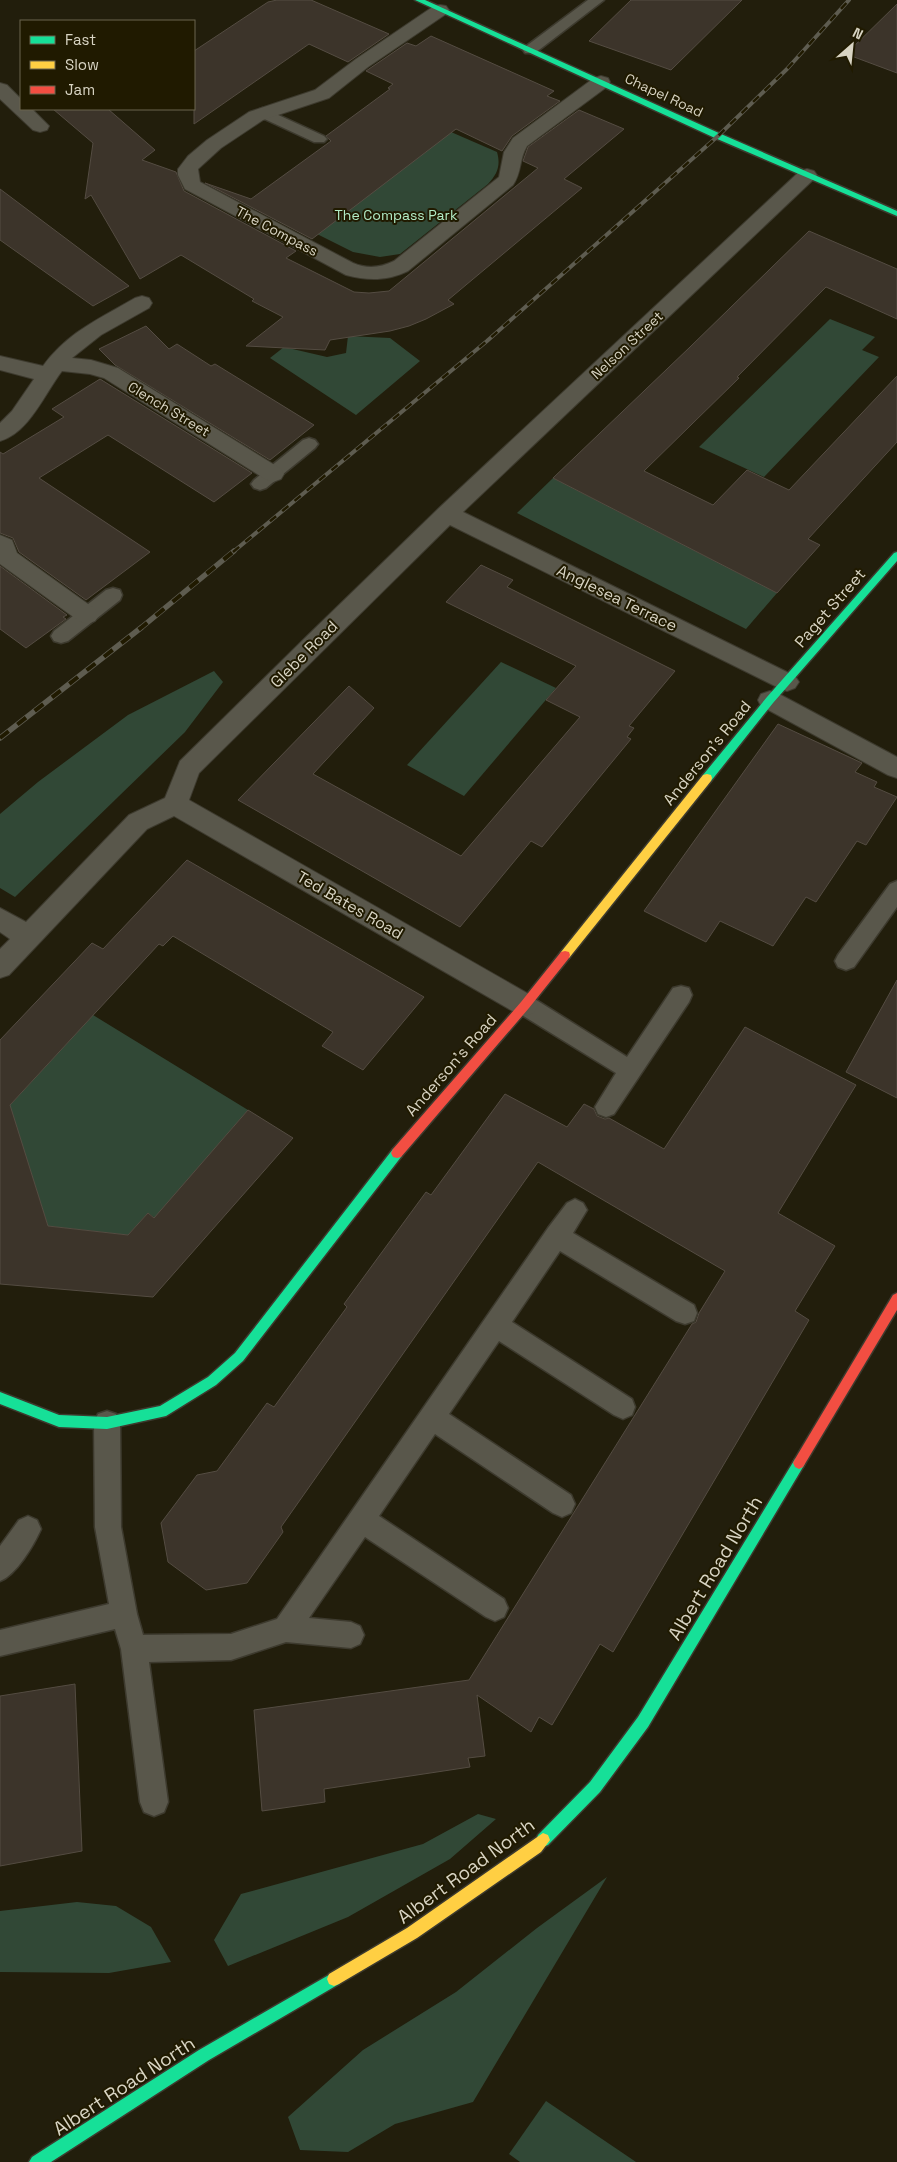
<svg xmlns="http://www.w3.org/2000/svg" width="897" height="2162" viewBox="0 0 897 2162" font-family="'Space Grotesk',sans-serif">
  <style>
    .green { fill: #314836 }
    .building { fill: #3c342a; stroke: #544c42 }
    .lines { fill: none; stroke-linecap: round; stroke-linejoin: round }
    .lane-casing { stroke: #3d3a2e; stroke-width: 3 }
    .street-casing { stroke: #3d3a2e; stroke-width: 2 }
    .fast-casing { stroke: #3d3a2e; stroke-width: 3 }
    .slow-casing { stroke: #3d3a2e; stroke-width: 3 }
    .jam-casing { stroke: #3d3a2e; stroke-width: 3 }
    .lane { fill: #59574b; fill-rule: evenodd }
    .street { fill: #59574b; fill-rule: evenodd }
    .fast { fill: #16e098; fill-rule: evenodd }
    .slow { fill: #ffcf43; fill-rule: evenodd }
    .jam { fill: #f24e42; fill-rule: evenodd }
    .rail-far1-casing { stroke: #5e5c50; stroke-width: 4 }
    .rail-casing { stroke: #5e5c50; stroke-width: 5.5 }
    .rail-far1 { stroke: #201a00; stroke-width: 2.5; stroke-dasharray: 8; stroke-linecap: butt }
    .rail { stroke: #201a00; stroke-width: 4; stroke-dasharray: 11; stroke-linecap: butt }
    .labels { text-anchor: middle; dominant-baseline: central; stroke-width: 4; stroke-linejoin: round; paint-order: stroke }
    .far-street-label { font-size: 14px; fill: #d8d4c3; stroke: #201a00 }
    .far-park-label { font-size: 14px; fill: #b2ecc6; stroke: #201a00 }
    .street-label { font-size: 16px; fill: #d8d4c3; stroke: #201a00 }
    .near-street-label { font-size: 19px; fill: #d8d4c3; stroke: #201a00 }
  </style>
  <rect width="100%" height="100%" fill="#221e0c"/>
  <g class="green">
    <path d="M451,132L497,152C501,166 497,174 488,184L400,254L380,257L353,252L317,234Z"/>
    <polygon points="830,319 875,337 862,350 879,357 764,477 699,447"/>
    <polygon points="348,336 390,338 420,361 356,415 270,358 284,347 327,357 346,353"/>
    <polygon points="553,478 777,593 746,629 517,513"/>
    <polygon points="501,662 556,688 464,796 407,765"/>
    <polygon points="214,671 223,682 185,732 15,897 0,888 0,814 38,782 128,715"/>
    <polygon points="93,1015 248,1110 155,1218 148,1213 128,1235 48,1226 9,1106"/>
    <polygon points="478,1814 496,1819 450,1859 348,1917 228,1966 214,1940 241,1894 423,1844"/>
    <polygon points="607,1877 473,2102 395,2124 348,2152 300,2150 288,2117 363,2050 456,1992 537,1928"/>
    <polygon points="77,1902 116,1906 151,1927 171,1962 109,1973 0,1972 0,1911"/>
    <polygon points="546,2101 636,2162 520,2162 509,2154"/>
  </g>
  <g class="building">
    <polygon points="277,0 311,0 389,34 348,62 309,44 194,124 194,51 268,2"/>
    <polygon points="631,0 742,0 671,70 589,41"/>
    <polygon points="897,4 897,73 846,54"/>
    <polygon points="431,36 554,91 547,96 560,101 512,136 502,151 456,129 312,239 205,183 251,199 331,141 326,136 390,89 388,88 393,84 366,71 407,43 416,46"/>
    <polygon points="53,109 108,109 155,150 142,160 176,172 184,191 296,251 286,258 354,292 369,293 389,291 538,168 523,161 528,147 579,110 624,129 564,179 582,188 448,300 454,304 426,319 409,326 390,331 330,340 325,350 246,346 283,317 252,301 254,299 181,255 140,279 91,195 85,199 93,143"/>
    <polygon points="0,189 129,286 93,306 0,240"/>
    <polygon points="809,231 897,269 897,319 826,287 737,377 739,378 644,471 713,505 747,470 789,490 897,376 897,442 808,539 820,545 777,593 553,478 690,347"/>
    <polygon points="146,326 169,349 177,344 211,366 215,364 314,425 270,460 115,365 99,349"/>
    <polygon points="100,379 252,473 214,502 108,435 39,478 150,552 86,600 19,552 13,538 0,533 0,452 3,454 64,417 52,409"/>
    <polygon points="481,565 513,580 507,587 675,671 629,726 634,728 627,737 631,739 542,847 531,841 460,927 238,800 349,686 374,708 313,774 461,856 580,717 546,700 576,666 446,602"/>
    <polygon points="0,566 67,615 63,617 66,619 26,648 0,629"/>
    <polygon points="778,724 862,763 855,772 877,782 874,787 897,797 866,845 857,841 816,902 806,897 773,946 720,921 706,942 644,911"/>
    <polygon points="187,860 424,997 363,1070 322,1046 333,1032 173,936 163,946 159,944 10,1105 48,1226 128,1235 148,1213 154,1218 248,1110 293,1138 153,1297 0,1284 0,1040 92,943 103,949"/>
    <polygon points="897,980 897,1098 846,1072"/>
    <polygon points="745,1027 856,1085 778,1213 835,1246 795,1311 809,1320 613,1652 600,1644 552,1725 539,1717 531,1732 477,1695 485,1756 468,1758 470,1767 324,1789 325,1802 262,1811 254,1710 469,1680 692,1324 696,1322 699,1313 725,1271 538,1162 281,1527 283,1532 247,1583 206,1590 168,1562 161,1523 197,1475 217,1471 267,1403 274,1407 347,1307 344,1304 426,1192 431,1195 505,1094 567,1127 584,1104 594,1109 597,1116 605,1119 609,1118 664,1149"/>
    <polygon points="75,1684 82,1851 0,1866 0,1696"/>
  </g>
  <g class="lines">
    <defs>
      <g id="lane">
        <polygon points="588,0 604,0 535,53 525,53 523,50 525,47"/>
        <polygon points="263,108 324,136 327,139 324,142 314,142 258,116 255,113 258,110"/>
        <polygon points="309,438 315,440 318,444 315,448 266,488 260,490 254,488 251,484 254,480 303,440"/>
        <polygon points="113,588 120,590 122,595 120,600 68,641 61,643 54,641 51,636 54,631 106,590"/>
        <polygon points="897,881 897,907 854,967 846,970 838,967 835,961 838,955 890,884"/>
        <polygon points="681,986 689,988 692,995 689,1002 614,1114 606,1117 598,1114 595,1107 616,1073 517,1012 514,1005 517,998 525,996 533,998 627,1057 673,988"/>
        <polygon points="575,1199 583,1203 587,1210 573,1233 694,1305 697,1313 694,1321 685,1324 676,1321 560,1251 512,1322 632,1399 635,1407 632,1415 623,1419 614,1415 499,1341 449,1414 571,1495 575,1504 571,1513 562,1517 553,1513 435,1434 379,1516 504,1599 508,1608 504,1617 495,1621 486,1617 365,1537 309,1618 351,1622 360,1626 364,1635 360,1644 351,1648 286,1642 231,1660 149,1662 168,1802 164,1812 154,1816 144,1812 140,1802 121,1649 115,1629 0,1656 0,1630 109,1604 95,1527 94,1423 98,1414 107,1411 116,1414 120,1423 121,1527 137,1614 143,1635 231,1634 277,1619 548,1228 567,1203"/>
        <path d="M28,1516L37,1520L41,1529C34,1545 16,1575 0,1581V1546L19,1520Z"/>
      </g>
      <g id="street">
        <path d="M440,5L446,6L449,10L446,14L368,67L329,98L263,120L221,148L198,169L200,182L353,263C367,269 380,268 394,261L499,177L504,152L513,138L594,78L601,76L608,78L610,82L608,86L527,146C519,159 522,172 513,185L408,271C387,281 368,281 346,275L185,189L178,175V169L188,156L207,140L249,112L315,90L356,59L434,6Z"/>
        <polygon points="0,83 7,85 21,99 21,109 32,109 49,126 47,130 40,132 33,130 0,99"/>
        <polygon points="807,169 814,171 817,175 814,179 463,512 795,676 799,682 795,688 787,691 779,688 450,525 199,773 189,800 534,997 538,1005 534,1013 525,1016 516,1013 174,816 147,829 9,975 0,978 0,949 10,939 0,932 0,908 26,922 129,815 165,798 180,761 305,638 439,508 800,171"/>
        <path d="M142,296L149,298L152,303L149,308L101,335L72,358L91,360L118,368L281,469L284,474L281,479L273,482L265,479L104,378L90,374L62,371C45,393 29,433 0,441V423L12,411L34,379L0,370V356L43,366C68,332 99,319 135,298Z"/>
        <polygon points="0,535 12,540 17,553 95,609 99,615 95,621 87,624 79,621 0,564"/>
        <polygon points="770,691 779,694 897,757 897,778 888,775 761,706 758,700 761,694"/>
      </g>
      <g id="fast">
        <polygon points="415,0 425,0 721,134 897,211 897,216 715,138"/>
        <polygon points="897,552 897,561 773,703 711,781 703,781 702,778 703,775 767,697 894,553"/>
        <polygon points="397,1148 401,1149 403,1153 401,1157 243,1361 216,1385 166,1416 107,1429 59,1427 0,1404 0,1392 59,1415 107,1417 160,1406 208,1377 235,1353 393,1149"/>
        <polygon points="799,1457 803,1459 805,1463 803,1467 648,1727 600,1792 548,1845 543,1847 538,1845 536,1840 538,1835 590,1782 638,1717 795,1459"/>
        <polygon points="334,1972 339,1974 341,1979 339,1984 209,2060 51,2162 29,2162 32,2157 199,2050"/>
      </g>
      <g id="slow">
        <polygon points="707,774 711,775 712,778 711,781 569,958 561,958 560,955 561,952 703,775"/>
        <polygon points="543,1833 548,1835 550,1840 541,1852 417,1938 339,1984 334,1986 329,1984 327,1979 329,1974 407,1928"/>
      </g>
      <g id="jam">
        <polygon points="565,951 569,952 570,955 569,958 529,1008 401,1157 397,1158 393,1157 391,1153 393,1149 521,1002 561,952"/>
        <polygon points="897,1293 897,1310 803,1467 799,1469 795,1467 793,1463 795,1459 893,1295"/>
      </g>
    </defs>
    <use href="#lane" class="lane-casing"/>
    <use href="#street" class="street-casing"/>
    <use href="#fast" class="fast-casing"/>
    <use href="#slow" class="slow-casing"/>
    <use href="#jam" class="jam-casing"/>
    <use href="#lane" class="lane"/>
    <use href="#street" class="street"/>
    <use href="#fast" class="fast"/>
    <use href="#slow" class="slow"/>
    <use href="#jam" class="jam"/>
    <defs>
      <polyline id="rail-far1" points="233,552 487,341 718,136 787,69 849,0"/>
      <polyline id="rail" points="0,738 142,627 234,551"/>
    </defs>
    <use href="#rail-far1" class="rail-far1-casing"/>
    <use href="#rail" class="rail-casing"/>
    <use href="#rail-far1" class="rail-far1"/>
    <use href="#rail" class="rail"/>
  </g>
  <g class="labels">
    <g class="far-street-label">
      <text transform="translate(664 95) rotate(25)">Chapel Road</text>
      <text transform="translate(277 231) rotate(28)">The Compass</text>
      <text transform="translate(627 345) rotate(-43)">Nelson Street</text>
      <text transform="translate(169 409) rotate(31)">Clench Street</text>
    </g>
    <g class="far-park-label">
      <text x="396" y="215">The Compass Park</text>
    </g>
    <g class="street-label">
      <text transform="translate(617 598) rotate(26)">Anglesea Terrace</text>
      <text transform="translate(830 608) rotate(-49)">Paget Street</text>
      <text transform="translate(304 654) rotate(-45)">Glebe Road</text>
      <text transform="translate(707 753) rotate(-51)">Anderson's Road</text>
      <text transform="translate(350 905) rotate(30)">Ted Bates Road</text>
      <text transform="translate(451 1065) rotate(-49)">Anderson's Road</text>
    </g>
    <g class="near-street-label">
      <text transform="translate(715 1568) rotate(-59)">Albert Road North</text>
      <text transform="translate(466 1871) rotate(-36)">Albert Road North</text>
      <text transform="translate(124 2086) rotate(-33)">Albert Road North</text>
    </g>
  </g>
  <rect x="20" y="20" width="175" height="90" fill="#201a00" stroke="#6a644e"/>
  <rect x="30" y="36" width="25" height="8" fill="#16e098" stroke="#6a644e"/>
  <text x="65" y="45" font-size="15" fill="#d8d4c3">Fast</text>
  <rect x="30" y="61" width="25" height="8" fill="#ffcf43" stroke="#6a644e"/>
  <text x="65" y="70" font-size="15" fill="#d8d4c3">Slow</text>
  <rect x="30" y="86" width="25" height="8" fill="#f24e42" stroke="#6a644e"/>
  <text x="65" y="95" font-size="15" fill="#d8d4c3">Jam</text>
  <g transform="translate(852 45) rotate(27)" stroke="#201a00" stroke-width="4" paint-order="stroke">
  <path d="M0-4L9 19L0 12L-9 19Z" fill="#d8d4c3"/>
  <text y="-8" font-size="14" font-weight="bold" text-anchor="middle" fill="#d8d4c3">N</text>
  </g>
</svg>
